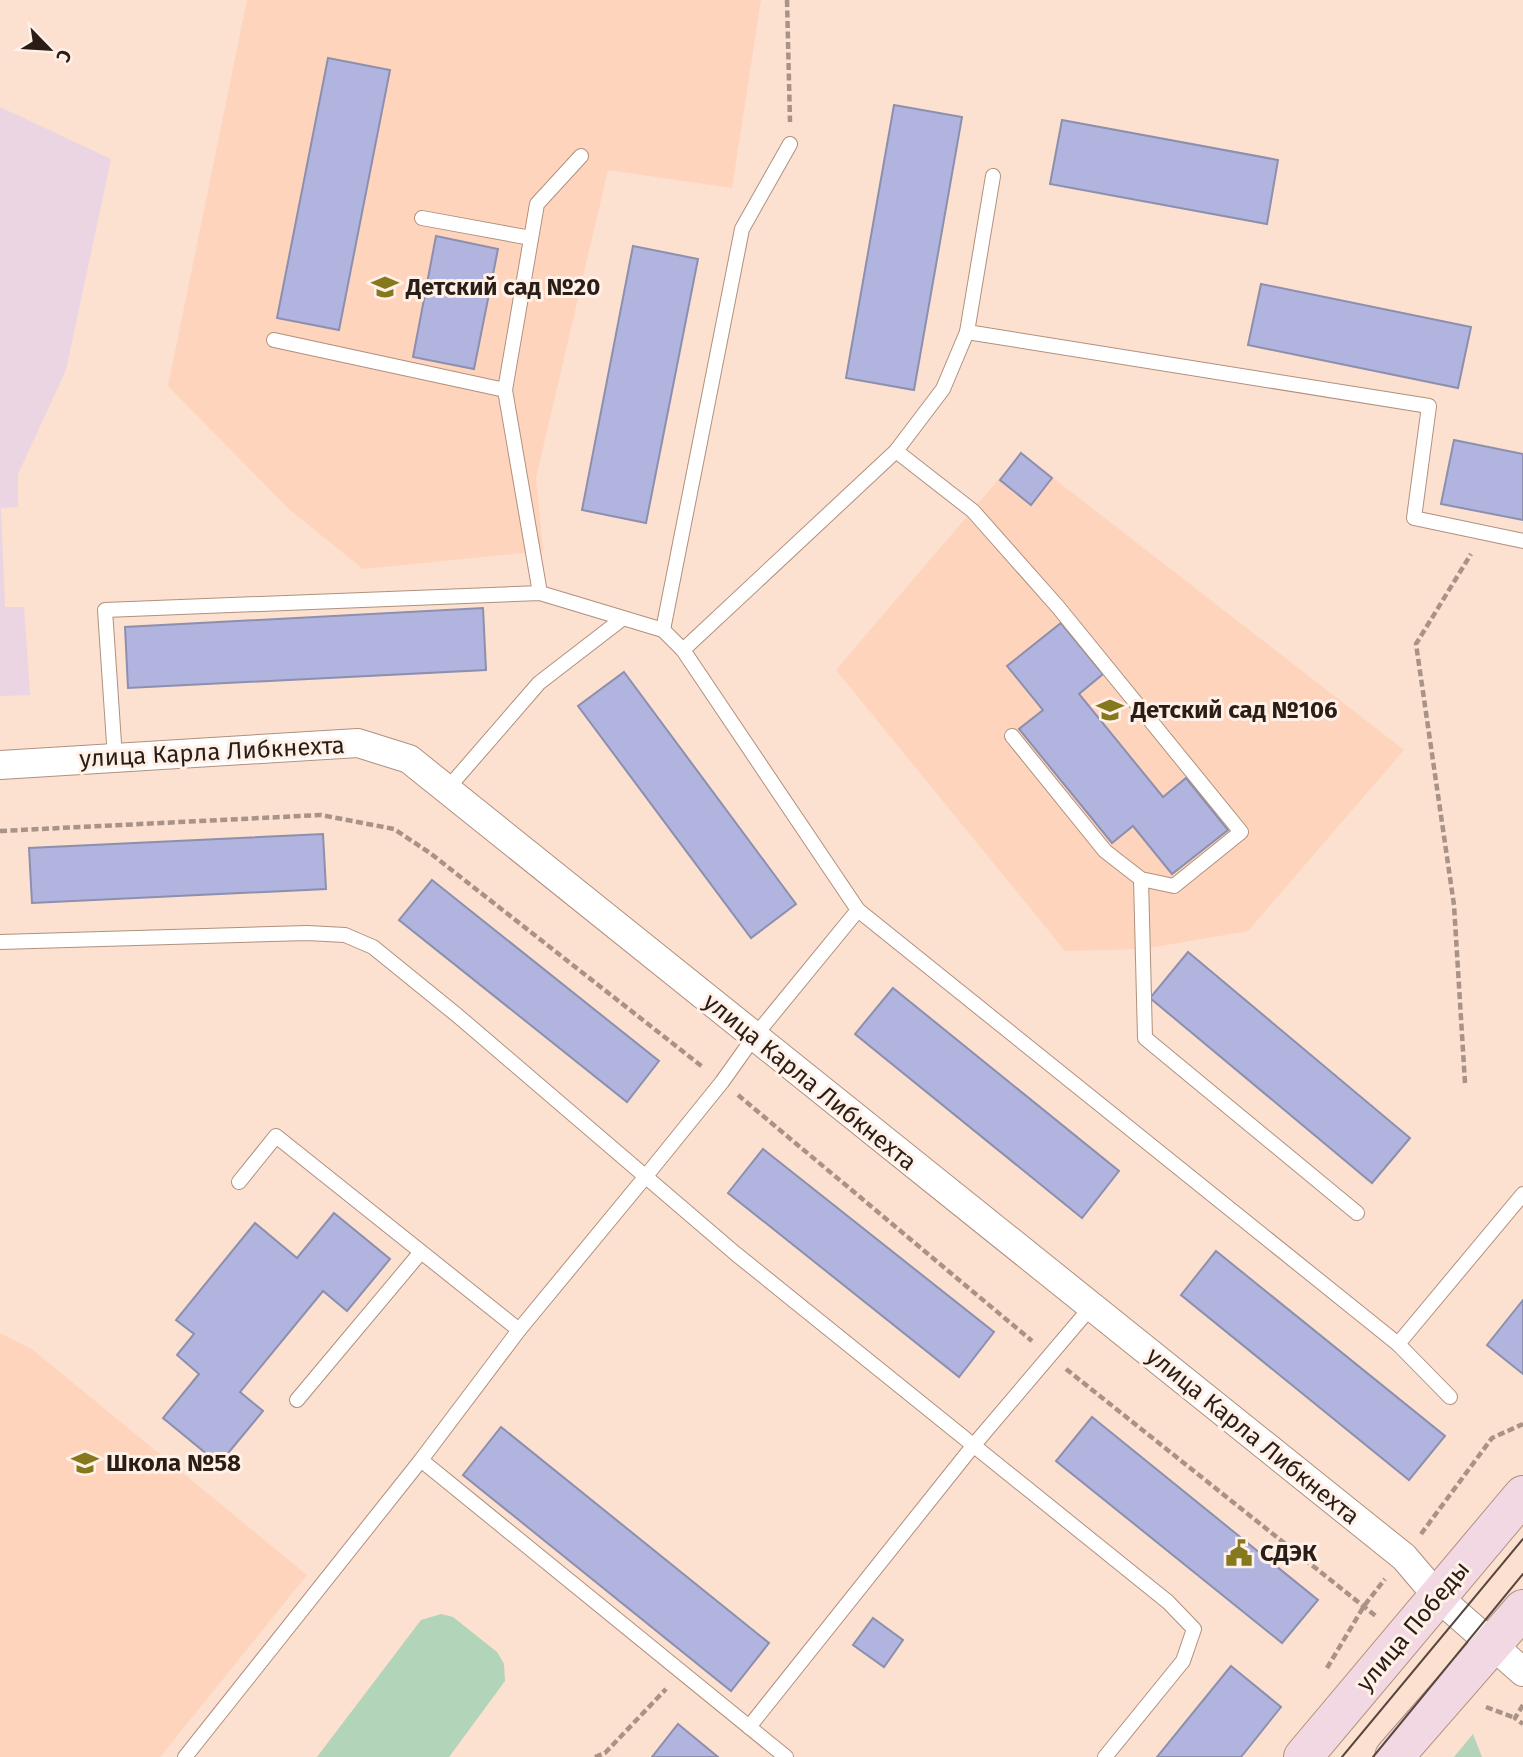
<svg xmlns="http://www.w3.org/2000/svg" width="1523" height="1757" viewBox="0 0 1523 1757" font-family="'Fira Sans',sans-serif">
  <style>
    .industrial { fill: #ebd5e2 }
    .built { fill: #fed4bd }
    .green { fill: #b2d4b9 }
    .building { fill: #b1b4de; stroke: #8c8fae; stroke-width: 2 }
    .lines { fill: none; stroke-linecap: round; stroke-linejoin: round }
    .lane-casing { stroke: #b0907e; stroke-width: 16 }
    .street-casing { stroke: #b0907e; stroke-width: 30 }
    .secondary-casing { stroke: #b0907e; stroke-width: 40 }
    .path { stroke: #a99387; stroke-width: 4.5; stroke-dasharray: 7 3.5; stroke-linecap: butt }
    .lane { stroke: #fff; stroke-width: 14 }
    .street { stroke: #fff; stroke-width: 28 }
    .secondary { stroke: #f2d8e2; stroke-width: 38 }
    .tram { stroke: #57473e; stroke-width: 2 }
    .labels { text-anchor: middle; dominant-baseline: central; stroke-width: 6; stroke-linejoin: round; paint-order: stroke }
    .poi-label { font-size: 24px; font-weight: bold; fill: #291d16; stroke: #fff0e8; text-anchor: start }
    .street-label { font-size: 24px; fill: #291d16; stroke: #fff0e8 }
  </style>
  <rect width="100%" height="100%" fill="#fce0d0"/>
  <polygon class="industrial" points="0,107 111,159 66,370 18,474 18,507 1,508 5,607 24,607 30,695 0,696"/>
  <g class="built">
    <polygon points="247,0 761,0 732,188 608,170 536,478 543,551 363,569 290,510 168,386"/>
    <polygon points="1021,453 1404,750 1248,931 1143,949 1065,951 836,670"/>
    <polygon points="0,1333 33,1350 307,1575 160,1757 0,1757"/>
  </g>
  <g class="green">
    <polygon points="441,1614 453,1617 497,1652 504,1664 505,1681 449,1757 317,1757 421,1620"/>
    <polygon points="1473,1734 1482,1757 1454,1757"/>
  </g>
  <g class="building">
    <polygon points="328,58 390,70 339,330 277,318"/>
    <polygon points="894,105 962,117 914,390 846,378"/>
    <polygon points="1062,120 1278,160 1267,224 1050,184"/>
    <polygon points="436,236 498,249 474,369 413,357"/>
    <polygon points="633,246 698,259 646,523 582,510"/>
    <polygon points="1261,284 1471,327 1458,388 1248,345"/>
    <polygon points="1454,440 1523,454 1523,520 1441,504"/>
    <polygon points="1021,453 1052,478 1031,505 1000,480"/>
    <polygon points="483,608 486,670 128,688 125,627"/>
    <polygon points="1061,623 1103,674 1079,694 1163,797 1186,778 1228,830 1172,874 1133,826 1112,843 1019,729 1043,710 1007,666"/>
    <polygon points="624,672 796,904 751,938 578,706"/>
    <polygon points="323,834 326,889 32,903 29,848"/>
    <polygon points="432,880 659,1061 627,1102 399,920"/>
    <polygon points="1188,952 1410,1138 1372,1183 1150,998"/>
    <polygon points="893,988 1119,1171 1082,1218 855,1034"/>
    <polygon points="763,1149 994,1332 959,1377 728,1193"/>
    <polygon points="334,1213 390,1259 347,1311 323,1291 240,1392 263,1411 219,1464 163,1418 199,1374 177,1355 194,1334 176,1320 255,1223 297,1258"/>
    <polygon points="1216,1251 1445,1436 1409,1480 1181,1295"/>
    <polygon points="1523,1300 1523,1374 1487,1345"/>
    <polygon points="1092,1417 1318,1600 1282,1643 1056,1461"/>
    <polygon points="501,1427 769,1643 731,1691 463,1475"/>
    <polygon points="873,1618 903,1640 884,1667 853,1645"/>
    <polygon points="1231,1666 1281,1707 1241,1757 1157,1757"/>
    <polygon points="678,1724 718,1757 652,1757"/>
  </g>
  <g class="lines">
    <defs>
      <g id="lane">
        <polyline points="422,218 531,238"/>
        <polyline points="967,332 1429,406 1414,518 1523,541"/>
        <polyline points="274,340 505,390"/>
        <polyline points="896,451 973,511 1058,607 1241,832 1174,886 1141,879 1105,851 1012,736"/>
        <polyline points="540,593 505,390 537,204 581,156"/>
        <polyline points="663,630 742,229 790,144"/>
        <polyline points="683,650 896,451 943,389 967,332 993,176"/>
        <polyline points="115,758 105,610 540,593 663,630 683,650 858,910 1398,1344 1450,1397"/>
        <polyline points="448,788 539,683 622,619"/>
        <polyline points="1141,879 1145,1038 1357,1213"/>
        <polyline points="0,942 307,933 345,935 373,947 458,1016 736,1254 1168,1602 1194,1629 1183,1661 1105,1757"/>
        <polyline points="239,1182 276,1136 519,1330"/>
        <polyline points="1398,1344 1523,1194"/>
        <polyline points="297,1400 421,1252"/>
        <polyline points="421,1460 786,1757"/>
        <polyline points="749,1727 973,1446 1091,1307"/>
        <polyline points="185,1757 421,1460 519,1330 646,1176 722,1082 754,1037 858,910"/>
      </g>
      <polyline id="street" points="0,765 358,743 409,759 1404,1557 1439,1598 1523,1672"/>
      <g id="secondary">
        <polyline points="1303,1757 1523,1495"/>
        <polyline points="1394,1757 1523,1609"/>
      </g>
    </defs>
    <use href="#lane" class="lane-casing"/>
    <use href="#street" class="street-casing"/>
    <use href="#secondary" class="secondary-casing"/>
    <g class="path">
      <polyline points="787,0 790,122"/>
      <polyline points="0,831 321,815 394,829 430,853 704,1068"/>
      <polyline points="1465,1083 1454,905 1416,644 1471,554"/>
      <polyline points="738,1095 1032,1341"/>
      <polyline points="1066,1369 1377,1617"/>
      <polyline points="1421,1534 1492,1438 1523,1424"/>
      <polyline points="1327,1668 1364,1606 1385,1579"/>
      <polyline points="1523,1705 1515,1718 1523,1724"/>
      <polyline points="1486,1707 1515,1718"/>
      <polyline points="595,1757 605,1753 666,1689"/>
    </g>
    <use href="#lane" class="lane"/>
    <use href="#street" class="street"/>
    <use href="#secondary" class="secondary"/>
    <g class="tram">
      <polyline points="1342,1757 1523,1539"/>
      <polyline points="1373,1757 1523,1574"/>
    </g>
  </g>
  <defs>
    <symbol id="school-bare" viewBox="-9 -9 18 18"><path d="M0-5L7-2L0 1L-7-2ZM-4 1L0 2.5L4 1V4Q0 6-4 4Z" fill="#85781d" stroke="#fff0e8" stroke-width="2.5" paint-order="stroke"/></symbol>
    <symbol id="civic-bare" viewBox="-9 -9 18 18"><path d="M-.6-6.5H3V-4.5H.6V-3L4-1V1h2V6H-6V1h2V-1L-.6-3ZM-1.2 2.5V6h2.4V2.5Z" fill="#85781d" stroke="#fff0e8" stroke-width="2.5" paint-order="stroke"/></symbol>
  </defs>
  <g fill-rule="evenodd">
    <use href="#school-bare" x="366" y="268" width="38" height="38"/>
    <use href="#school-bare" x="1091" y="691" width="38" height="38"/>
    <use href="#school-bare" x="66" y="1444" width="38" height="38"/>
    <use href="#civic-bare" x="1220" y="1534" width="38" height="38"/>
  </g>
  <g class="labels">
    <g class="poi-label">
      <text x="406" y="287">Детский сад №20</text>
      <text x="1131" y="710">Детский сад №106</text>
      <text x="106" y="1463">Школа №58</text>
      <text x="1260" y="1553">СДЭК</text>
    </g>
    <g class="street-label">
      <text transform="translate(212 752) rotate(-3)">улица Карла Либкнехта</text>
      <text transform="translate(810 1082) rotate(39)">улица Карла Либкнехта</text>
      <text transform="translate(1253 1436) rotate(39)">улица Карла Либкнехта</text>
      <text transform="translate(1413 1626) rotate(-50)">улица Победы</text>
    </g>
  </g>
  <g transform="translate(49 49) rotate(115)" stroke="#fff0e8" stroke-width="5" paint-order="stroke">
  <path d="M0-5L12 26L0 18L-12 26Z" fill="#291d16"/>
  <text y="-10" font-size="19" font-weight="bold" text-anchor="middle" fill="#291d16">С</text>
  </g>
</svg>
